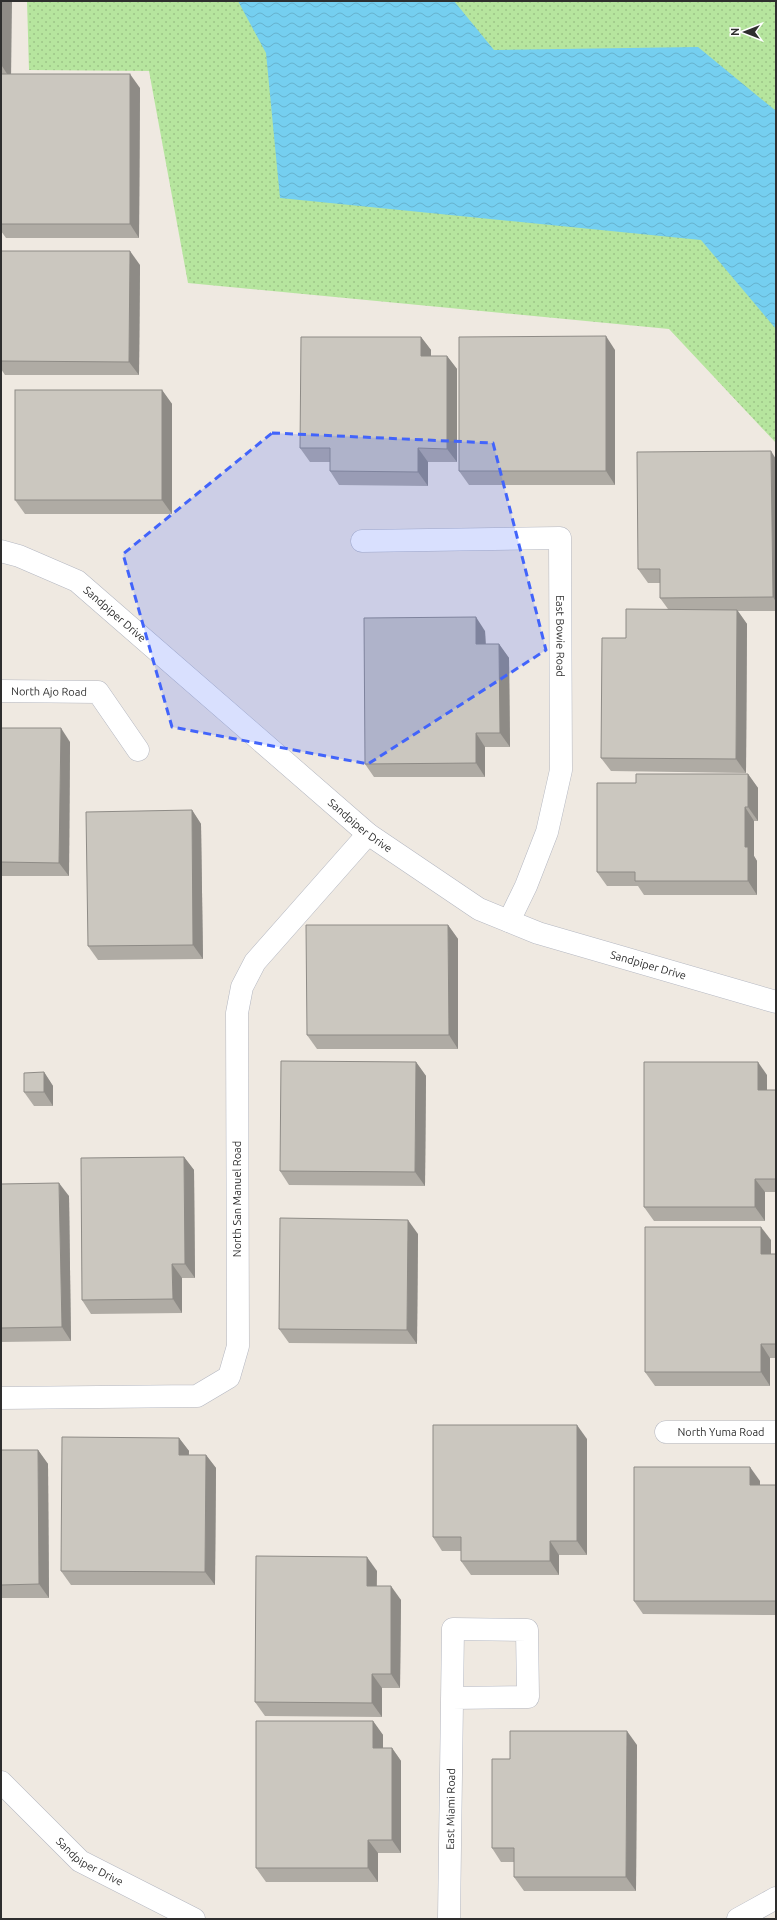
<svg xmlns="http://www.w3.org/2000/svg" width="777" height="1920" viewBox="0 0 777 1920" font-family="Ubuntu,sans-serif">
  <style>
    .grass { fill: url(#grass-dots) }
    .water { fill: url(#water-waves) }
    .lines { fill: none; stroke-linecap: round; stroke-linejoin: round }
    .minor-casing { stroke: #b4b7c1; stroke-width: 23 }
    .minor { stroke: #fff; stroke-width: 22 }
    .wall { fill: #afaba4 }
    .shaded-wall { fill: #8e8b86 }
    .building { fill: #cbc7bf; stroke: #8e8b86 }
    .marked { fill: #4264fb; fill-opacity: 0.2; stroke: #4264fb; stroke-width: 3; stroke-dasharray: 8 5; stroke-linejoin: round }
    .labels { text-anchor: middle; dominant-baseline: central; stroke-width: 4; stroke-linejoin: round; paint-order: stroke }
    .street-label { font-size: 11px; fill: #2e2e2e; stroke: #fff }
  </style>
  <defs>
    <pattern id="grass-dots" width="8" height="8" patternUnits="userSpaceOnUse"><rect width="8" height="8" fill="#b6e59e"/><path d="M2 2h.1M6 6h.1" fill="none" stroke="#9dc588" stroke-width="1.8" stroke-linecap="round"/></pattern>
    <pattern id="water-waves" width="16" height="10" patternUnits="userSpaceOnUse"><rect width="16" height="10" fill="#75cff0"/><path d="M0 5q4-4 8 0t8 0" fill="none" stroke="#66b2ce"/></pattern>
  </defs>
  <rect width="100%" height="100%" fill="#efe9e1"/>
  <polygon class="grass" points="27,1 776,1 776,443 669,329 188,283 149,71 29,70"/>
  <polygon class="water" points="238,1 454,1 494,50 698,47 776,111 776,329 701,240 280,198 266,53"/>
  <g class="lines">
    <defs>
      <g id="minor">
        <path id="s1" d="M362,541L560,538L561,770L547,832L526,886L509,921"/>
        <path id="s2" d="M1,551L19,556L77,581L368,834L479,909L538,933L776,1002"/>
        <path id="s3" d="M1,691L98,692L138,750"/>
        <polyline points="1,1398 197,1396 229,1377 238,1346 237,1013 242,987 255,962 368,834"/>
        <path id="s4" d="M666,1432H776"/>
        <path id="s5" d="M1,1782L80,1861L194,1919"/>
        <path id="s6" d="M449,1919L453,1629L527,1630L528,1697L452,1698"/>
        <polyline points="738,1919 776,1898"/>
      </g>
    </defs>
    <use href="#minor" class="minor-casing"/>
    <use href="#minor" class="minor"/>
  </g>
  <g class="wall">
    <polygon points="1,1 11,74 140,88 139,238 6,238 1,231"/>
    <polygon points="1,251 140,265 139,375 5,375 1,369"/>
    <polygon points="421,337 431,350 431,356 447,356 457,369 457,462 428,462 428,486 339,485 330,471 330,462 310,462 300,448"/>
    <polygon points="615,350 615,485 469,485 459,471"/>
    <polygon points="162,390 172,404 172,514 25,514 15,500"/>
    <polygon points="776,459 776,611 738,611 747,624 746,773 611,771 601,758 626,638 668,609 660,598 660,583 648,583 638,569"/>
    <polygon points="485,631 486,644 499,644 509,658 510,747 485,747 485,777 374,777 365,764"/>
    <polygon points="1,728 70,742 69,876 1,876"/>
    <polygon points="748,774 758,788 758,821 754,821 754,856 757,861 757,895 644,895 638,886 607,886 597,872 636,783"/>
    <polygon points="192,810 201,824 203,959 98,960 88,946"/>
    <polygon points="448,925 458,939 458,1049 317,1049 307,1035"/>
    <polygon points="416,1062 426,1076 425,1186 289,1185 280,1171"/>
    <polygon points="44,1072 53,1086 53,1106 34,1106 24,1092"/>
    <polygon points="767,1075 767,1090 776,1090 776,1192 765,1192 765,1221 654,1221 644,1207"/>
    <polygon points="184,1157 194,1170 195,1278 182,1278 182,1313 91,1314 82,1300"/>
    <polygon points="1,1184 69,1196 71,1341 1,1342"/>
    <polygon points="418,1234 417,1344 289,1343 279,1329"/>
    <polygon points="771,1240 771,1254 776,1254 776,1358 770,1358 770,1386 655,1386 645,1372"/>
    <polygon points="179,1438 189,1451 189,1455 206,1455 216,1468 215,1585 71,1585 61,1571"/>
    <polygon points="587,1439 587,1555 559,1555 559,1575 471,1575 461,1561 461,1551 442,1551 433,1537"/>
    <polygon points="1,1450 38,1450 48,1464 49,1598 1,1598"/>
    <polygon points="760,1481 760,1485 776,1485 776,1615 643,1614 634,1601"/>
    <polygon points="377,1571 377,1586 401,1600 400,1688 382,1688 382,1717 265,1716 255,1702"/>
    <polygon points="373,1721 383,1735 383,1748 392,1748 401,1761 401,1853 378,1853 378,1882 266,1882 256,1868"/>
    <polygon points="637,1745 636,1891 524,1891 514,1877 514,1862 501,1862 492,1848 510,1759"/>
  </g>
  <g class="shaded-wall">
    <polygon points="2,1 12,1 11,80 2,66"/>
    <polygon points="130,74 140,88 139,238 130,224"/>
    <polygon points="130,251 140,265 139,375 129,362"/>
    <polygon points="606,336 615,350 615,485 606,471"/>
    <polygon points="421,337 431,350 431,369 421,356"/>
    <polygon points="447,356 457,369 457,462 447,449"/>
    <polygon points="162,390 172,404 172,514 162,500"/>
    <polygon points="418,448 428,462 428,486 418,472"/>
    <polygon points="771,451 776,459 776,602 773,597"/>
    <polygon points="737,610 747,624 746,773 736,759"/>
    <polygon points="476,617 485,631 486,658 476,644"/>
    <polygon points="499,644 509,658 510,747 500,733"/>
    <polygon points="61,728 70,742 69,876 59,863"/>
    <polygon points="476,733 485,747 485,777 476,763"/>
    <polygon points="748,774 758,788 758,821 748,807"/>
    <polygon points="745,807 754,821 754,856 757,861 757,895 748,881 745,847"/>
    <polygon points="192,810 201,824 203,959 193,945"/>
    <polygon points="448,925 458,939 458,1049 449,1035"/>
    <polygon points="416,1062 426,1076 425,1186 415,1172"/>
    <polygon points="758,1062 767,1075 767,1104 758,1090"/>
    <polygon points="44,1072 53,1086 53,1106 44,1092"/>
    <polygon points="184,1157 194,1170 195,1278 185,1264"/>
    <polygon points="755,1179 765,1192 765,1221 755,1207"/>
    <polygon points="59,1183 69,1196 71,1341 62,1327"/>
    <polygon points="408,1220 418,1234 417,1344 407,1330"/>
    <polygon points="761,1227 771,1240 771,1267 761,1254"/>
    <polygon points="172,1264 182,1278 182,1313 173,1299"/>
    <polygon points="761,1344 770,1358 770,1386 761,1372"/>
    <polygon points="577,1425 587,1439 587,1555 577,1541"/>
    <polygon points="179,1438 189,1451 188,1468 179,1455"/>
    <polygon points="38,1450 48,1464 49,1598 39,1584"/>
    <polygon points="206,1455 216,1468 215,1585 205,1572"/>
    <polygon points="750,1467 760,1481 760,1499 750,1485"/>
    <polygon points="550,1541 559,1555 559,1575 550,1561"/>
    <polygon points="367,1557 377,1571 376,1600 367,1586"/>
    <polygon points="391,1586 401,1600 400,1688 391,1674"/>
    <polygon points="372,1674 382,1688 382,1717 372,1703"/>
    <polygon points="373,1721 383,1735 383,1761 373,1748"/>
    <polygon points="627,1731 637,1745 636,1891 626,1877"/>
    <polygon points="392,1748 401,1761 401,1853 392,1840"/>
    <polygon points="368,1840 378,1853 378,1882 368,1868"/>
  </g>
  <g class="building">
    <rect x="1" y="1" width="1" height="65"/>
    <rect x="1" y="74" width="129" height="150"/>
    <polygon points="1,251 130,251 129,362 1,361"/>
    <polygon points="606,336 606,471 459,471 459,337"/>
    <polygon points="301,337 421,337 421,356 447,356 447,449 418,448 418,472 330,471 330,448 300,448"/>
    <rect x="15" y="390" width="147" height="110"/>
    <polygon points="771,451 773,597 660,598 660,569 638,569 637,452"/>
    <polygon points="626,609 737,610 736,759 601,758 602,638 626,638"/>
    <polygon points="476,617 476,644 499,644 500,733 476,733 476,763 365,764 364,618"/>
    <polygon points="1,728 61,728 59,863 1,862"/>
    <polygon points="636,774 748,774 748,807 745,807 745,847 748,847 748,881 635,881 635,872 597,872 597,783 636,783"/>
    <polygon points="192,810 193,945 88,946 86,812"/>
    <polygon points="306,925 448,925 449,1035 307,1035"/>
    <polygon points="281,1061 416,1062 415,1172 280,1171"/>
    <polygon points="644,1062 758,1062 758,1090 776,1090 776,1179 755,1179 755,1207 644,1207"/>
    <polygon points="44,1072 44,1092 24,1092 24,1073"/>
    <polygon points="184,1157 185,1264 172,1264 173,1299 82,1300 81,1158"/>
    <polygon points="59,1183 62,1327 1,1328 1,1184"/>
    <polygon points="280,1218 408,1220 407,1330 279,1329"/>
    <polygon points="645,1227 761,1227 761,1254 776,1254 776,1344 761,1344 761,1372 645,1372"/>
    <polygon points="433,1425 577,1425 577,1541 550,1541 550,1561 461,1561 461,1537 433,1537"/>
    <polygon points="62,1437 179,1438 179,1455 206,1455 205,1572 61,1571"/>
    <polygon points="1,1450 38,1450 39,1584 1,1585"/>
    <polygon points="634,1467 750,1467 750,1485 776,1485 776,1601 634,1601"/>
    <polygon points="256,1556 367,1557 367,1586 391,1586 391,1674 372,1674 372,1703 255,1702"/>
    <polygon points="256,1721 373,1721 373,1748 392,1748 392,1840 368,1840 368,1868 256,1868"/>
    <polygon points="510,1731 627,1731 626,1877 514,1877 514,1848 492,1848 492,1759 510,1759"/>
  </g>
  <path class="marked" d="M272,433L493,443L546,650L368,764L172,727L123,554Z"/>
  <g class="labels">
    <g class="street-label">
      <text stroke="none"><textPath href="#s2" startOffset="132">Sandpiper Drive</textPath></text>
      <text stroke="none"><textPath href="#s1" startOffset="296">East Bowie Road</textPath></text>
      <text stroke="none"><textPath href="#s3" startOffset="48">North Ajo Road</textPath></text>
      <text stroke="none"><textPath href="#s2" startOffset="456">Sandpiper Drive</textPath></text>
      <text stroke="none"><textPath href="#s2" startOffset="780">Sandpiper Drive</textPath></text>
      <text transform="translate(237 1199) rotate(-90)">North San Manuel Road</text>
      <text stroke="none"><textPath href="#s4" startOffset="55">North Yuma Road</textPath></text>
      <text stroke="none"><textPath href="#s6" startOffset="110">East Miami Road</textPath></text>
      <text stroke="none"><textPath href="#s5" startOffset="120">Sandpiper Drive</textPath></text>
    </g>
  </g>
  <rect width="777" height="1920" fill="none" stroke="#2e2e2e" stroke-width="4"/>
  <g transform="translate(745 32) rotate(270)" stroke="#ffffff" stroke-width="3" paint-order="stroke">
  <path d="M0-3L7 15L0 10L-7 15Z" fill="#2e2e2e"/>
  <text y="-6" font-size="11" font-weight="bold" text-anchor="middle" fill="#2e2e2e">N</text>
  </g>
</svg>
